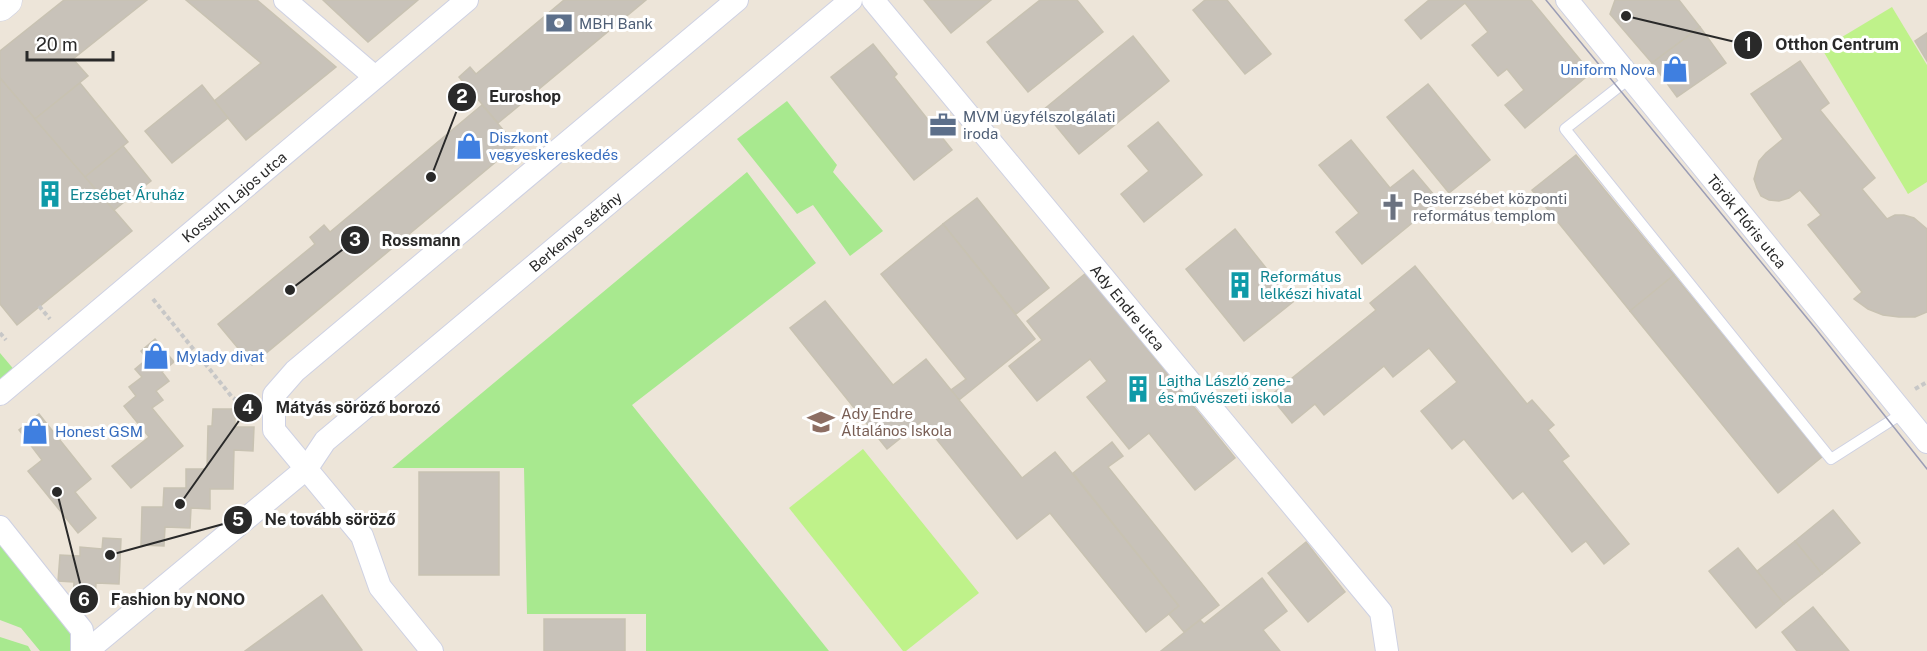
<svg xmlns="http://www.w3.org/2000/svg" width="1927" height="651" viewBox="0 0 1927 651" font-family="'Public Sans',sans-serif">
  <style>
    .green { fill: #a8e98f }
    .pitch { fill: #bff28a }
    .building { fill: #c8c2b9; stroke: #c8c2b2; stroke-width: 1.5 }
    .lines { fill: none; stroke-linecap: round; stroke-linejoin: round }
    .lane-casing { stroke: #ced1e3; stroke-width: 12 }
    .street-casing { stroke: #ced1e3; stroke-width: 24 }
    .secondary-casing { stroke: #ced1e3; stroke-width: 33 }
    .path { stroke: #c7c7c7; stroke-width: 4; stroke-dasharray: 4.5 3; stroke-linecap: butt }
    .lane { stroke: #fff; stroke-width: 10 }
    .street { stroke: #fff; stroke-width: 22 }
    .secondary { stroke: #fff; stroke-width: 32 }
    .tram { stroke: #9b9db5; stroke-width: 1.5 }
    .labels { text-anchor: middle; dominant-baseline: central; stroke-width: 6; stroke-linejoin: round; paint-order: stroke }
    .service-label { font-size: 15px; fill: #4e5e75; stroke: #fff; text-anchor: start }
    .shop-label { font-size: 15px; fill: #366cbe; stroke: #fff; text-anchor: start }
    .culture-label { font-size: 15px; fill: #0d838f; stroke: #fff; text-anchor: start }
    .street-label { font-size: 15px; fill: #292929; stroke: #fff }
    .worship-label { font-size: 15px; fill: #5b616d; stroke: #fff; text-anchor: start }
    .education-label { font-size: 15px; fill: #785e54; stroke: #fff; text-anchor: start }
    .leader { fill: none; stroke: #292929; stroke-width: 2 }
    .callout-dot { fill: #292929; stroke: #fff; stroke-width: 2 }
    .mark-label { font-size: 18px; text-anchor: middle; font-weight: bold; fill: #fff }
    .callout-label { font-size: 16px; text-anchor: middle; font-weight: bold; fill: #292929; stroke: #fff; stroke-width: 6; stroke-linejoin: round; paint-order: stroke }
  </style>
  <rect width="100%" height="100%" fill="#ede5d9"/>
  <g class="green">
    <polygon points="787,101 837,165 833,172 883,231 850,256 813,205 797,214 737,139"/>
    <polygon points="747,172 816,263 632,405 829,651 646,651 646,614 527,614 524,468 392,468"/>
    <polygon points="0,353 16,372 0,386"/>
    <polygon points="0,540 82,630 82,651 40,651 21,628 0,620"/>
    <polygon points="0,637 28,646 31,651 0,651"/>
  </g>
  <g class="pitch">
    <polygon points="1892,7 1927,65 1927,182 1908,194 1822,49"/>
    <polygon points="863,449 979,593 906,651 903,651 789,508"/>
  </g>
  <g class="building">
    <polygon points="64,0 147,0 73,59 88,76 35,119 0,78 0,51"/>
    <polygon points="186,0 257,0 336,67 246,140 214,101 261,63"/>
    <polygon points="323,0 418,0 368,42"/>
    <polygon points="564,0 646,0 498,123 459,77 470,67 476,74"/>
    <polygon points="924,0 991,0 951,33"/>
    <polygon points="1040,0 1077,0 1103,32 1028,92 987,42"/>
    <polygon points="1205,0 1227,0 1271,54 1245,74 1193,10"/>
    <polygon points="1429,0 1531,0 1591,73 1525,128 1505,105 1524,90 1507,69 1498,76 1472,45 1488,32 1465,3 1421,39 1405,20"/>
    <polygon points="1615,0 1679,0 1700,27 1652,63 1610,14"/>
    <polygon points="1700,27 1726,63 1677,97 1652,63"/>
    <polygon points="1927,33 1927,61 1915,41"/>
    <polygon points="1133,36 1169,81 1079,154 1043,110"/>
    <polygon points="873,44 897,74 894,77 952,150 914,180 831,77"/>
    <polygon points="1800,61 1829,103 1820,110 1875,178 1862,189 1887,219 1895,215 1904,215 1914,218 1927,229 1927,312 1915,317 1899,317 1883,315 1868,309 1854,299 1862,292 1808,225 1821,215 1800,190 1789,198 1779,201 1769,200 1761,196 1757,188 1754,179 1759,161 1766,153 1783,139 1751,94"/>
    <polygon points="0,78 132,231 17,325 0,304"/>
    <polygon points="80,83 128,142 85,177 35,119"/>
    <polygon points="1428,84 1490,160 1449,193 1387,117"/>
    <polygon points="202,85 228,118 172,163 145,131"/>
    <polygon points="482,105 516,145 252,365 218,324 315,244 310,237 324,225 330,232"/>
    <polygon points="1158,122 1202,175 1144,222 1121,194 1149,171 1128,146"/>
    <polygon points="1351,140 1390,188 1413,170 1439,201 1362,264 1336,232 1359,213 1319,165"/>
    <polygon points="123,146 151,181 114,210 85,177"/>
    <polygon points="1576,155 1674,275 1630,311 1532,190"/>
    <polygon points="977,198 1049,288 1016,314 943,224"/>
    <polygon points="943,224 1035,339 959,400 951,390 966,379 881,274"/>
    <polygon points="1235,229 1293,302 1244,341 1186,269"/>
    <polygon points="1415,266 1527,404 1532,400 1554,425 1548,430 1569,456 1562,461 1629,544 1604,564 1586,541 1572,552 1523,491 1513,499 1464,439 1452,449 1421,411 1457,382 1429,348 1393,377 1384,366 1324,415 1315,404 1292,423 1270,396 1376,310 1370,303"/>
    <polygon points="1086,273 1235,458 1195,490 1149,433 1129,449 1087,397 1107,381 1090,359 1037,401 1009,366 1042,340 1027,321"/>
    <polygon points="1674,275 1822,457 1778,493 1630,311"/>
    <polygon points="825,301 893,385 926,359 1022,478 1055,452 1179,606 1146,632 1050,513 1017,539 922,421 887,449 790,328"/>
    <polygon points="155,339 174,362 162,372 169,381 156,391 163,400 152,408 183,446 131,488 112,466 149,437 124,406 136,396 129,387 142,377 135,369 147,359 141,351"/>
    <polygon points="213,409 235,409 235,427 254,427 253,451 234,450 233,489 210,489 210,509 191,508 190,528 165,527 164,546 141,545 142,507 163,507 164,488 186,488 186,469 207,469 208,426 212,426"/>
    <polygon points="39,414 91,479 75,492 96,518 78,533 28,471 42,460 19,430"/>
    <polygon points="1112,442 1123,456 1108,467 1219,605 1184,632 1169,614 1179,606 1073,473"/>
    <rect x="419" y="472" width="80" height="103"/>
    <polygon points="1833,510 1860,543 1822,574 1795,541"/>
    <polygon points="103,538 121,539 119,584 96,583 95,602 73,601 74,582 58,581 60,555 80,556 80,547 102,549"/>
    <polygon points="1795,541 1822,574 1784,604 1757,571"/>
    <polygon points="1306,542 1345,592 1308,622 1268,573"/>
    <polygon points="1738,548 1784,604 1756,628 1709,571"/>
    <polygon points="1262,578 1287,611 1263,630 1280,651 1161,651 1200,620 1204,624"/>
    <polygon points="322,595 362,650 360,651 245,651"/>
    <polygon points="1813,607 1849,651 1797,651 1782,632"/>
    <rect x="544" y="619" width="81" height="32"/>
  </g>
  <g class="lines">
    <defs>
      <polyline id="lane" points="1630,78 1565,129 1831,459 1903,413"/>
      <g id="street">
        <polyline points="285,0 375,77"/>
        <path id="s1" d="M873,0L1381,612L1387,651"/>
        <path id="s2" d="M1567,0L1927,442"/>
        <path id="s3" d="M0,394L467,0"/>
        <polyline points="0,527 82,630 82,651"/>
        <path id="s4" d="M87,651L307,468L325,441L851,0"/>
        <polyline points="432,651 380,587 362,536 274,430 274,395 295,371 737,0"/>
      </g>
      <polyline id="secondary" points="0,5 6,0"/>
    </defs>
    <use href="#lane" class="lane-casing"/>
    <use href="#street" class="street-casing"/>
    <use href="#secondary" class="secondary-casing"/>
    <g class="path">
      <polyline points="153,299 232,397 248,409"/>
      <polyline points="39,306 50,319"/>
      <polyline points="0,333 6,340"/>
      <polyline points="1915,389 1927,382"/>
    </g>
    <use href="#lane" class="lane"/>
    <use href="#street" class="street"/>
    <use href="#secondary" class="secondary"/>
    <polyline class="tram" points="1546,0 1816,329 1927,469"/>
  </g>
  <defs>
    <symbol id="bank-bare" viewBox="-9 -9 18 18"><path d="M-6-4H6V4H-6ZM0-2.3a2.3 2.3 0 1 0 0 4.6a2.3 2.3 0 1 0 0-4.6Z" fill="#5c6f8a" stroke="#fff" stroke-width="2.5" paint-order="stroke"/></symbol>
    <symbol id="shop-bare" viewBox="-9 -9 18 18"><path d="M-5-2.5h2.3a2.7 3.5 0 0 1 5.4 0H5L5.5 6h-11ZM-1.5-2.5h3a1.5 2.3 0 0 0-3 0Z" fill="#3f7fe0" stroke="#fff" stroke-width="2.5" paint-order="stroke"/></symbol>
    <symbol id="office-bare" viewBox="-9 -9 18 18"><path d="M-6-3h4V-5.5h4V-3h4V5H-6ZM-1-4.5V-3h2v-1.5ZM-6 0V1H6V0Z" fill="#5c6f8a" stroke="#fff" stroke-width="2.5" paint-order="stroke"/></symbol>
    <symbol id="building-bare" viewBox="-9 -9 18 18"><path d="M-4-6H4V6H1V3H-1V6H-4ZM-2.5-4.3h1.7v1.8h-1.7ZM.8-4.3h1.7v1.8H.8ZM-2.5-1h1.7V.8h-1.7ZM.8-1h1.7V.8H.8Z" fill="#0f9aa8" stroke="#fff" stroke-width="2.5" paint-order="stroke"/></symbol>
    <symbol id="church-bare" viewBox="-9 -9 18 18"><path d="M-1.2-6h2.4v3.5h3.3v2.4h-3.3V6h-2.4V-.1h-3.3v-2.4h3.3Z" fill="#6b7280" stroke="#fff" stroke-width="2.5" paint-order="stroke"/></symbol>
    <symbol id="school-bare" viewBox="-9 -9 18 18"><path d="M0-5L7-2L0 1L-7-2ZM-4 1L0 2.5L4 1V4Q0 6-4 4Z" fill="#8d6e63" stroke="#fff" stroke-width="2.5" paint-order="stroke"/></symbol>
  </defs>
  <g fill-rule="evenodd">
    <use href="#bank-bare" x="540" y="4" width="38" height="38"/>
    <use href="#shop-bare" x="1656" y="50" width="38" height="38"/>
    <use href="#office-bare" x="924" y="106" width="38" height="38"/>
    <use href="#shop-bare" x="450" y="127" width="38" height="38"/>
    <use href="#building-bare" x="31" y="175" width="38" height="38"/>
    <use href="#church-bare" x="1374" y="188" width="38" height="38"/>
    <use href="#building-bare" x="1221" y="266" width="38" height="38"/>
    <use href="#shop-bare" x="137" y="337" width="38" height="38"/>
    <use href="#building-bare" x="1119" y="370" width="38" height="38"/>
    <use href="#school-bare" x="802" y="403" width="38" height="38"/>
    <use href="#shop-bare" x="16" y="412" width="38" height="38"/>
  </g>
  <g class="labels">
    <g class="service-label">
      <text x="579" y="23">MBH Bank</text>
      <text x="963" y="116">MVM ügyfélszolgálati<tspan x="963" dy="17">iroda</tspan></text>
    </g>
    <g class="shop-label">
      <text x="1655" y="69" text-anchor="end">Uniform Nova</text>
      <text x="489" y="137">Diszkont<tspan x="489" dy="17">vegyeskereskedés</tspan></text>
      <text x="176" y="356">Mylady divat</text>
      <text x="55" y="431">Honest GSM</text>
    </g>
    <g class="culture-label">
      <text x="70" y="194">Erzsébet Áruház</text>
      <text x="1260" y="276">Református<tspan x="1260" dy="17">lelkészi hivatal</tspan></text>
      <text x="1158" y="380">Lajtha László zene-<tspan x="1158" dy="17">és művészeti iskola</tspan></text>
    </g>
    <g class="street-label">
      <text stroke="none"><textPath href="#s3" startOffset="306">Kossuth Lajos utca</textPath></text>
      <text stroke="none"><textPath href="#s2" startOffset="285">Török Flóris utca</textPath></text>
      <text stroke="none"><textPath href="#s4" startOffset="645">Berkenye sétány</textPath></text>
      <text stroke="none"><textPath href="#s1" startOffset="399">Ady Endre utca</textPath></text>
    </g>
    <g class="worship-label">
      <text x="1413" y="198">Pesterzsébet központi<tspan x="1413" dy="17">református templom</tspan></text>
    </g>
    <g class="education-label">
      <text x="841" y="413">Ady Endre<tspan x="841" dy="17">Általános Iskola</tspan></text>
    </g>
  </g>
  <path class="leader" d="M1626 16L1748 45M431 177L462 97M290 290L355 240M180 504L248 408M110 555L238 520M57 492L84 599"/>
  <g class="callout-dot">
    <circle cx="1626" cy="16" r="6"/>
    <circle cx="431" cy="177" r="6"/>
    <circle cx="290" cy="290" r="6"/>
    <circle cx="180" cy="504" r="6"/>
    <circle cx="110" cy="555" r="6"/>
    <circle cx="57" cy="492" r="6"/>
    <circle cx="1748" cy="45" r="15"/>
    <circle cx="462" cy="97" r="15"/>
    <circle cx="355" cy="240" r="15"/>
    <circle cx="248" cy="408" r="15"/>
    <circle cx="238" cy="520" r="15"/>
    <circle cx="84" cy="599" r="15"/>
  </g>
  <g class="mark-label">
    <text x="1748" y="51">1</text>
    <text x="462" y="103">2</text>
    <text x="355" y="246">3</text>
    <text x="248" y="414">4</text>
    <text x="238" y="526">5</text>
    <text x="84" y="606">6</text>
  </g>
  <g class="callout-label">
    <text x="1837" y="50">Otthon Centrum</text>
    <text x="525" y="102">Euroshop</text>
    <text x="421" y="246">Rossmann</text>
    <text x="358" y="413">Mátyás söröző borozó</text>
    <text x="330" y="525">Ne tovább söröző</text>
    <text x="178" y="605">Fashion by NONO</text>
  </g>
  <path d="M27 51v9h86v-9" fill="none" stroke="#292929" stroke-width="3"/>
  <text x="36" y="51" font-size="18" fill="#292929" stroke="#ffffff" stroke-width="4.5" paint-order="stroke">20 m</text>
</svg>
